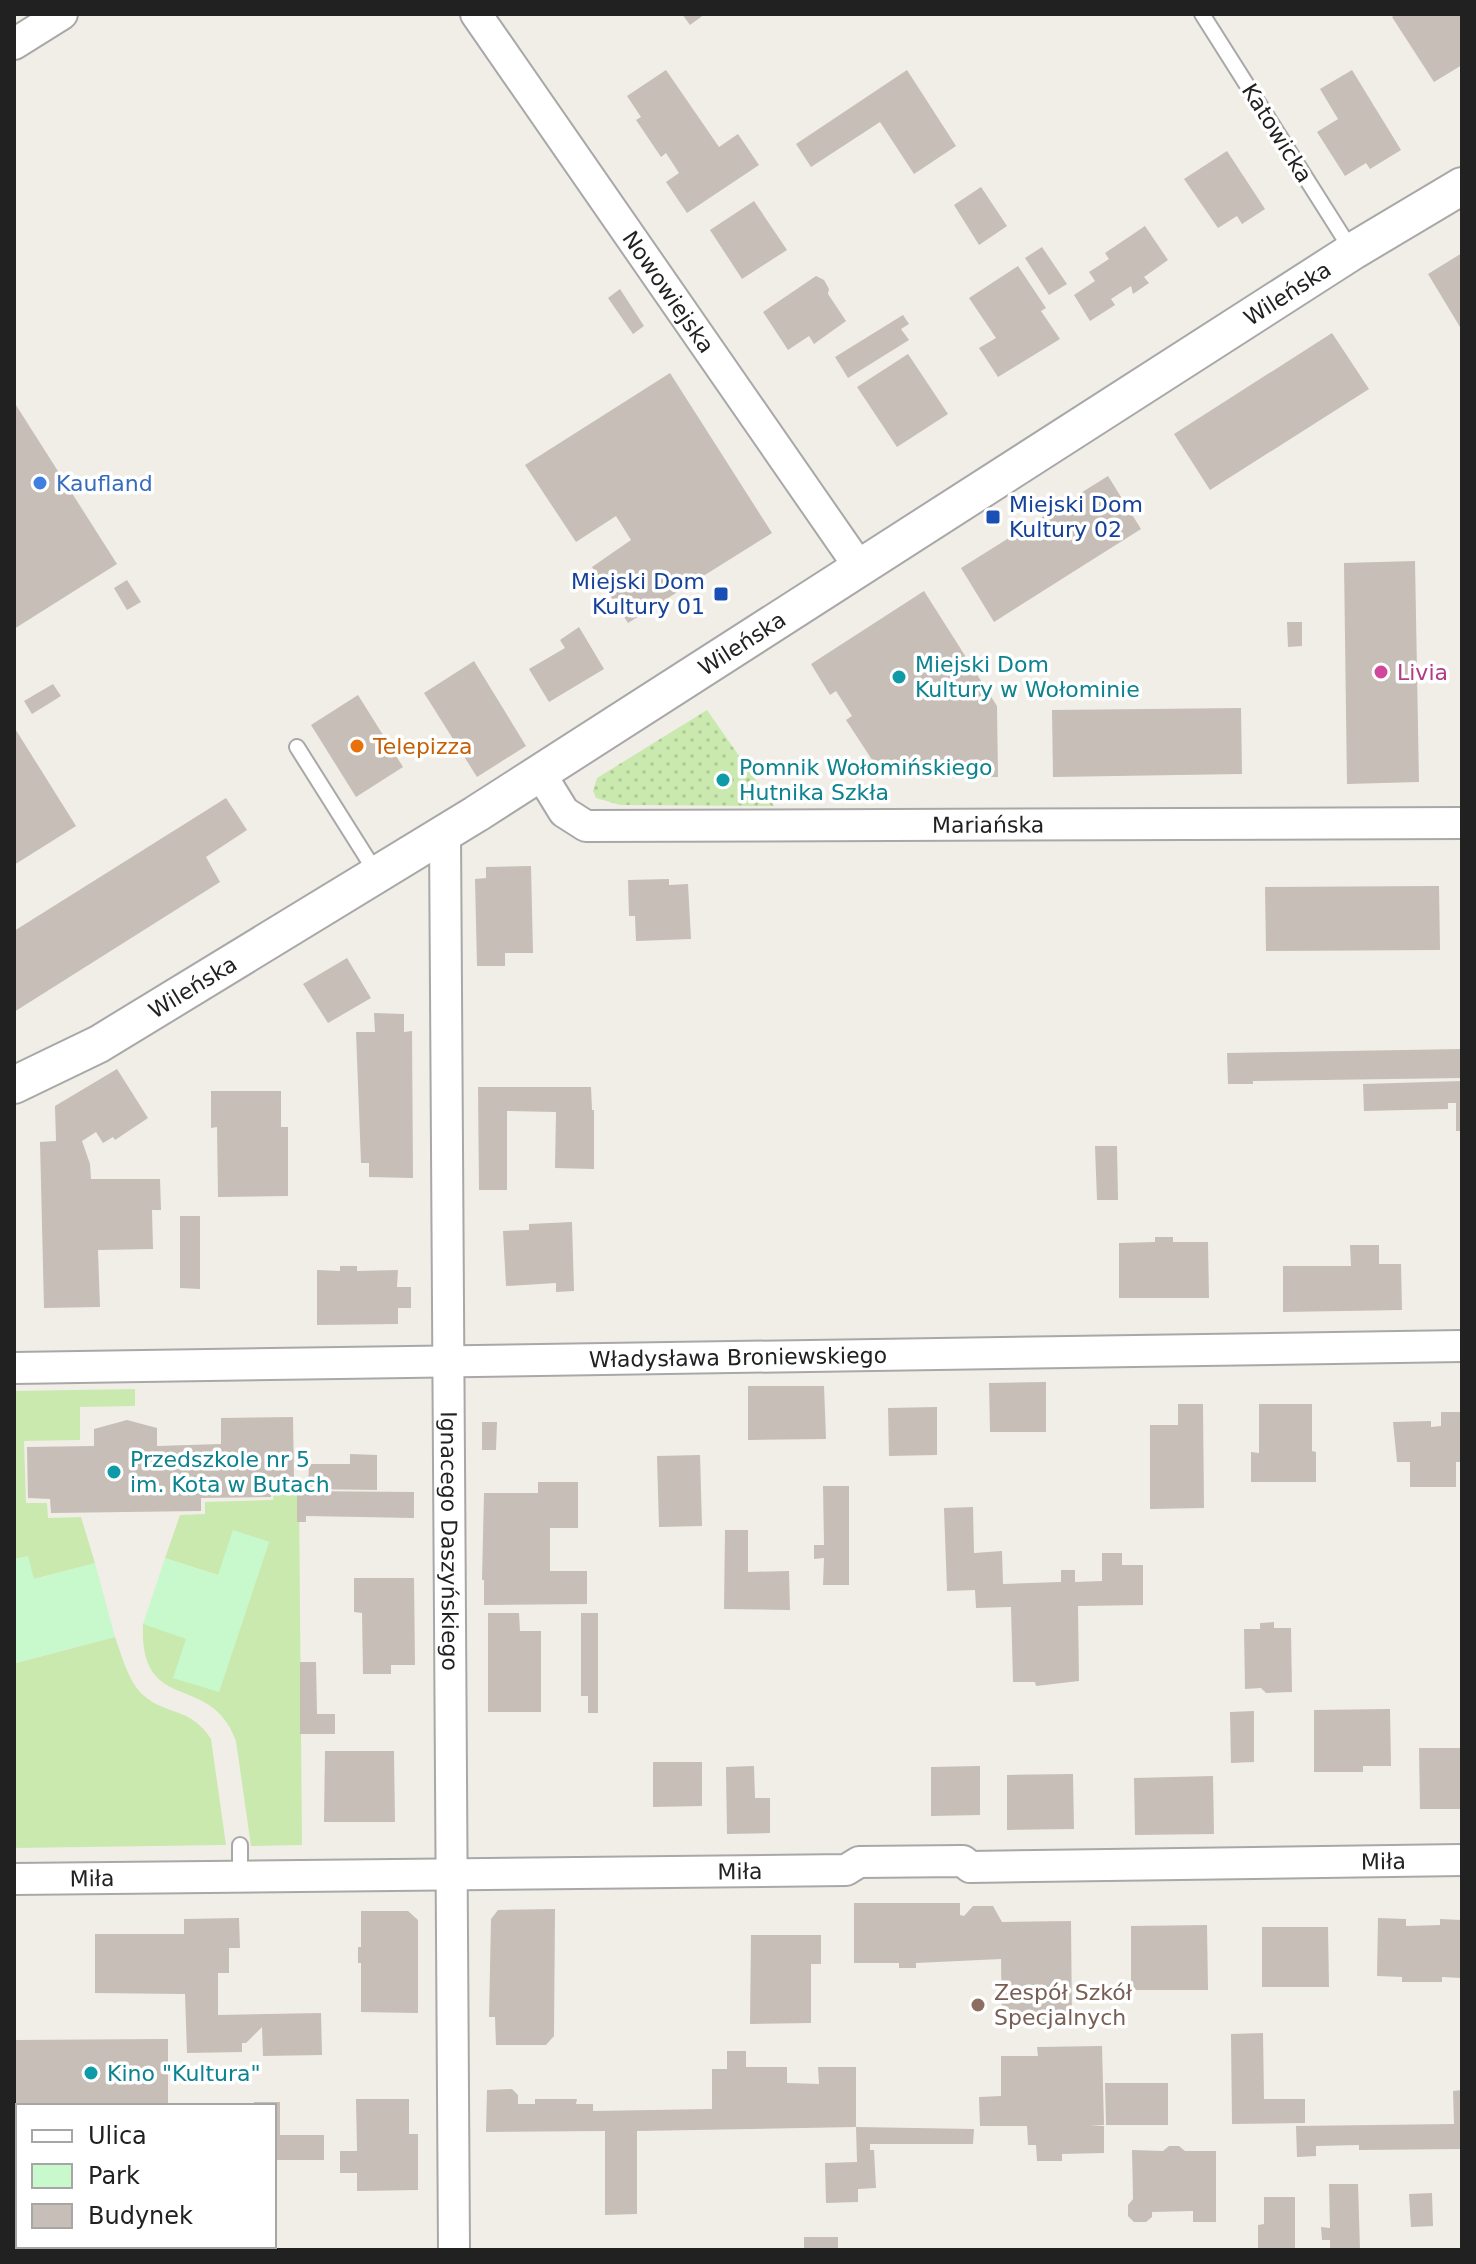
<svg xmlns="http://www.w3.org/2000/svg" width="1476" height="2264" viewBox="0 0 1476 2264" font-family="'DejaVu Sans',sans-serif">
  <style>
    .grass { fill: url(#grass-dots) }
    .park { fill: #c7f9cc }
    .garden { fill: #cae9af }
    .building { fill: #c6beb7 }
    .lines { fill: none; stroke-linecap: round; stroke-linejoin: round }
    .service-casing { stroke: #a8a8a8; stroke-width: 18 }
    .minor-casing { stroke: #a8a8a8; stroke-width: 34 }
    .tertiary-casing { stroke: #a8a8a8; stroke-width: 40 }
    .service { stroke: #fff; stroke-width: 14 }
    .minor { stroke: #fff; stroke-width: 30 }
    .tertiary { stroke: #fff; stroke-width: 36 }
    .shop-dot { fill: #3f7fe0; stroke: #fff; stroke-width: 3 }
    .transit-dot { fill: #1a4fb4; stroke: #fff; stroke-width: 3 }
    .hotel-dot { fill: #d1479c; stroke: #fff; stroke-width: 3 }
    .culture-dot { fill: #0f9aa8; stroke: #fff; stroke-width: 3 }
    .food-dot { fill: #e8710a; stroke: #fff; stroke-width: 3 }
    .education-dot { fill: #8d6e63; stroke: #fff; stroke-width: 3 }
    .labels { text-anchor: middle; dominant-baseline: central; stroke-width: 7; stroke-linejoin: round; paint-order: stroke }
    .street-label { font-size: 22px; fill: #212121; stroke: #fff }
    .shop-label { font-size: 22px; fill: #366cbe; stroke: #fff; text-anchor: start }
    .transit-label { font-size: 22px; fill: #164399; stroke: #fff; text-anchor: start }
    .culture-label { font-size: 22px; fill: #0d838f; stroke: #fff; text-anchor: start }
    .hotel-label { font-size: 22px; fill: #b23c85; stroke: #fff; text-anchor: start }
    .food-label { font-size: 22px; fill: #c56008; stroke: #fff; text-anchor: start }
    .education-label { font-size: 22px; fill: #785e54; stroke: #fff; text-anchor: start }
  </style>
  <defs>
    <pattern id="grass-dots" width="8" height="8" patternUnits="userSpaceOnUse" patternTransform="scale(2)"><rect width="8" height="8" fill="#cae9af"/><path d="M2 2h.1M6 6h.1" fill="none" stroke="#adc896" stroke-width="1.8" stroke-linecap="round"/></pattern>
  </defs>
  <rect width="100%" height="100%" fill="#f1eee8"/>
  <polygon class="grass" points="707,710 774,806 620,805 596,798 593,791 597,778"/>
  <g class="park">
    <polygon points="233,1530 269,1542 219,1693 173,1678 143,1624 165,1558 217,1575"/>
    <polygon points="28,1555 35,1579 95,1563 115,1637 15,1663 14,1559"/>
  </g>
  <g class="garden">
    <polygon points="135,1389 135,1406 80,1407 80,1440 24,1441 26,1503 47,1503 48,1518 81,1517 95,1563 34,1579 28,1556 14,1559 14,1391"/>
    <path d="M274,1492H299L302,1845L251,1846L236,1741C211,1670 139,1717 143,1624L186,1639L173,1678L219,1692L269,1542L233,1530L218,1575L165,1558L180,1515L205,1514V1502L273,1500Z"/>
    <path d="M115,1637C122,1656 128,1681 143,1695C166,1716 190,1706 211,1739L226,1845L14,1848V1659L16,1663Z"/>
  </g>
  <g class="building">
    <polygon points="682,14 705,14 690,25"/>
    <polygon points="1397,14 1462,14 1462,65 1434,82 1392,17"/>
    <polygon points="666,70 719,147 738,134 759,165 687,213 666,182 679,173 666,153 661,157 636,120 641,117 627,96"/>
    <polygon points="907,70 956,146 914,174 880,122 811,167 796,144"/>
    <polygon points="1352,70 1401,150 1370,169 1366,163 1345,176 1317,132 1338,119 1320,89"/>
    <polygon points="1227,151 1265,209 1242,224 1237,216 1218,228 1184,179"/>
    <polygon points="981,187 1007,226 979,245 954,205"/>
    <polygon points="754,201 787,250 742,279 710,230"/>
    <polygon points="1145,226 1168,260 1144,277 1149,283 1133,294 1131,286 1111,299 1115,305 1090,321 1074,295 1095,281 1089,272 1109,259 1105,253"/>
    <polygon points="1042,247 1067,284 1049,295 1025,258"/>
    <polygon points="1462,253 1462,326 1460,327 1428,274"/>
    <polygon points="1018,266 1046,308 1041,311 1060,339 998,377 979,348 996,338 969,298"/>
    <polygon points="816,276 824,280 829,289 828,294 846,321 814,344 809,336 788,350 763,312"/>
    <polygon points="620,289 644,326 633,334 608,298"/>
    <polygon points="903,315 909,324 901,329 909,340 848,378 835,357"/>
    <polygon points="1332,333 1369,389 1210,490 1174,434"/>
    <polygon points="908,354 948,414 897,447 857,387"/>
    <polygon points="670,373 772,533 628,623 592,567 631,540 616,516 576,542 525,465"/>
    <polygon points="14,402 117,564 14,629"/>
    <polygon points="1108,476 1141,529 994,622 961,568"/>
    <polygon points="1415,561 1419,782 1347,784 1344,563"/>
    <polygon points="127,580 141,602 127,610 114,588"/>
    <polygon points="924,591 997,706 998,777 884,778 846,720 852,716 836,691 830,695 811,664"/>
    <polygon points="1287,622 1302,622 1302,646 1288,647"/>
    <polygon points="579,627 604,669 549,702 529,669 565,648 560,640"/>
    <polygon points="474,661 526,746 477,777 424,693"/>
    <polygon points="53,684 61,696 32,714 24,701"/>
    <polygon points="358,695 403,767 356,797 311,725"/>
    <polygon points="1241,708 1242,774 1053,777 1052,710"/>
    <polygon points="14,727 76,826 14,865"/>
    <polygon points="226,798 247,830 206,857 220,882 14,1012 14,931"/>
    <polygon points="531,866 533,953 505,953 505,966 477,966 475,879 486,878 486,867"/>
    <polygon points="669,879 669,885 688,884 691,939 636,941 635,916 629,916 628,880"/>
    <polygon points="1439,886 1440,950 1266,951 1265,887"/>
    <polygon points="347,958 371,998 328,1023 303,984"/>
    <polygon points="374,1013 404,1014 404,1032 412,1031 413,1178 369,1177 369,1163 361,1163 356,1032 375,1032"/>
    <polygon points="1462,1049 1462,1078 1253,1081 1253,1084 1228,1084 1227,1053"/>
    <polygon points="117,1069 148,1118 115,1140 113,1137 103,1143 96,1132 82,1141 90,1164 91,1179 160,1179 161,1210 152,1210 153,1249 98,1250 100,1307 44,1308 40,1142 56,1141 55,1106"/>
    <polygon points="1462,1081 1462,1131 1456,1131 1456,1103 1448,1103 1448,1109 1364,1111 1363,1084"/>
    <polygon points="478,1087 591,1087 592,1110 594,1110 594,1169 555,1168 556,1112 507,1111 507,1190 479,1190"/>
    <polygon points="211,1091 281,1091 281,1127 288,1127 288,1196 218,1197 217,1127 211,1128"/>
    <polygon points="1095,1146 1117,1146 1118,1200 1097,1200"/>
    <polygon points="180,1216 200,1216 200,1289 180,1288"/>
    <polygon points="572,1222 574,1291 556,1292 556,1283 506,1286 503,1231 529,1230 529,1224"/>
    <polygon points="1155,1237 1173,1237 1173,1242 1208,1242 1209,1298 1119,1298 1119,1243 1155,1242"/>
    <polygon points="1350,1245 1379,1245 1379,1264 1401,1264 1402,1310 1283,1312 1283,1266 1351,1266"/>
    <polygon points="340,1266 357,1266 357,1271 398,1270 397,1287 411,1287 411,1308 398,1308 398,1324 317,1325 317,1270 340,1271"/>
    <polygon points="1046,1382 1046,1432 990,1432 989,1383"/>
    <polygon points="748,1386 824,1386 826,1439 748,1440"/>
    <polygon points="1178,1404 1203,1404 1204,1508 1150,1509 1150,1425 1178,1425"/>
    <polygon points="1259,1404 1312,1404 1312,1451 1316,1452 1316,1482 1251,1482 1251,1452 1259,1453"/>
    <polygon points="937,1407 937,1455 889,1456 888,1408"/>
    <polygon points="1441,1412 1462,1412 1462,1462 1456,1462 1456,1487 1410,1487 1410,1462 1397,1462 1393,1422 1431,1421 1431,1427 1441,1426"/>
    <polygon points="293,1417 294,1481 270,1481 271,1497 201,1498 201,1511 51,1513 50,1499 28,1498 27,1447 94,1446 94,1429 127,1420 157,1428 157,1446 221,1444 221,1418"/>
    <polygon points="482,1422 497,1422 496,1450 482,1450"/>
    <polygon points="350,1454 377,1455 377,1490 308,1489 309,1464 350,1464"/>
    <polygon points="700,1455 702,1526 659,1527 657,1456"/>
    <polygon points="538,1482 578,1482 578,1528 550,1528 550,1571 587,1571 587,1604 484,1605 484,1580 482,1580 484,1493 538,1493"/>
    <polygon points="823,1486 849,1486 849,1585 823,1585 824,1558 814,1559 814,1545 824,1545"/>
    <polygon points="297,1491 414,1492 414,1518 306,1516 306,1522 297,1522"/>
    <polygon points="973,1507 974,1553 1002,1551 1003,1584 1061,1582 1061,1570 1075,1570 1075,1582 1102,1581 1102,1553 1122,1553 1122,1565 1143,1565 1143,1605 1078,1606 1079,1681 1036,1686 1035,1682 1013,1682 1011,1607 976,1608 975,1590 947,1591 944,1508"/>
    <polygon points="725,1530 748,1530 748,1572 789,1571 790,1610 724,1609"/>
    <polygon points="354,1578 414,1578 415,1665 391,1665 391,1674 363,1674 362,1613 354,1612"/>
    <polygon points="488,1613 519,1613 520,1631 541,1631 541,1712 488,1712"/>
    <polygon points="581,1613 598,1613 598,1713 588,1713 588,1696 581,1696"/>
    <polygon points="1274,1622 1274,1628 1291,1628 1292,1692 1266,1693 1261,1688 1245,1689 1244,1629 1260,1629 1260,1623"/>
    <polygon points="300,1662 316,1662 317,1714 335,1714 335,1734 300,1734"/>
    <polygon points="1390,1709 1391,1766 1363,1766 1363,1772 1314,1772 1314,1710"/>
    <polygon points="1254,1711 1254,1762 1231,1763 1230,1712"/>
    <polygon points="1419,1748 1462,1748 1462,1809 1420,1809"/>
    <polygon points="325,1751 394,1751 395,1822 324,1822"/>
    <polygon points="653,1762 702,1762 702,1806 653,1807"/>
    <polygon points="754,1766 755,1798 770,1798 770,1833 727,1834 726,1767"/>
    <polygon points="980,1766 980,1815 931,1816 931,1767"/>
    <polygon points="1073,1774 1074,1829 1007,1830 1007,1775"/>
    <polygon points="1213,1776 1214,1834 1135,1835 1134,1778"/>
    <polygon points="854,1903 960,1903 960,1915 964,1916 973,1906 993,1906 1002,1922 1071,1921 1072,2024 1002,2025 1001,1959 916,1963 916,1968 899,1968 899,1963 854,1963"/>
    <polygon points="555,1909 554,2036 546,2045 496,2045 495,2017 489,2017 491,1919 498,1910"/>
    <polygon points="361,1911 408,1911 418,1920 418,2013 361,2012 361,1963 358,1963 358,1947 361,1947"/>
    <polygon points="239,1918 240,1948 229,1948 229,1973 218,1973 218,2015 321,2013 322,2055 263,2056 262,2027 246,2043 242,2043 242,2052 187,2053 185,1994 95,1993 95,1934 184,1934 184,1919"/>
    <polygon points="1378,1918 1406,1919 1406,1926 1440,1925 1440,1919 1462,1920 1462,1978 1442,1977 1442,1982 1402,1982 1402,1977 1377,1976"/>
    <polygon points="1207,1925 1208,1990 1131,1990 1131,1926"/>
    <polygon points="1262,1927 1328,1927 1329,1987 1262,1987"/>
    <polygon points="751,1935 821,1935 821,1964 811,1964 811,2023 750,2024"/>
    <polygon points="1263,2033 1264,2099 1305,2099 1305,2123 1232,2124 1231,2034"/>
    <polygon points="168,2039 168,2106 18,2106 18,2151 14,2151 14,2040"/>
    <polygon points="1102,2046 1104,2125 1089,2126 1104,2126 1104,2153 1062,2154 1062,2161 1037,2161 1036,2145 1028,2145 1027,2126 980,2126 979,2097 1001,2096 1001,2056 1038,2056 1037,2047"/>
    <polygon points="727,2051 746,2051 746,2067 787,2067 787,2083 819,2084 818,2067 856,2067 856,2127 637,2131 637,2214 605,2215 605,2131 486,2132 487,2090 512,2089 518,2095 518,2104 535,2104 535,2099 577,2099 576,2104 593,2104 593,2111 712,2109 712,2069 727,2069"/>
    <polygon points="1105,2083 1168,2083 1168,2125 1106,2125"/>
    <polygon points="1462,2090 1462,2149 1359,2150 1359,2145 1316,2146 1316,2156 1297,2157 1296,2126 1454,2124 1453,2091"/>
    <polygon points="356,2099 409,2099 409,2134 418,2134 418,2190 357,2191 357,2173 340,2173 340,2151 357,2151"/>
    <polygon points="254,2102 280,2102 280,2135 324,2135 324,2160 274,2160 274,2106 254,2106"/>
    <polygon points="856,2127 974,2129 973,2144 870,2144 870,2150 874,2150 876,2188 858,2189 858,2202 826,2203 825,2163 857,2162"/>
    <polygon points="1169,2146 1179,2146 1185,2151 1216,2151 1216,2222 1193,2222 1193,2211 1152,2212 1152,2217 1146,2222 1134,2222 1128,2216 1128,2205 1133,2199 1132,2150 1163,2151"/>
    <polygon points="1329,2184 1358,2184 1360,2250 1330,2250 1330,2240 1322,2240 1321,2227 1330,2228"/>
    <polygon points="1432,2193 1433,2226 1411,2227 1409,2194"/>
    <polygon points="1264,2197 1295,2197 1295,2250 1258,2250 1258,2225 1264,2224"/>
    <rect x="804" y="2237" width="34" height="13"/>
    <polygon points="27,2246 56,2246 57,2250 27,2250"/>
    <rect x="155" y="2246" width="33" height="4"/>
  </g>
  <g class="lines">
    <defs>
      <g id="service">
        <polyline points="1202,14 1352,251"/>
        <polyline points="297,747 377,874"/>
        <polyline points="240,1845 240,1876"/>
      </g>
      <g id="minor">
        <path id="s1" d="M476,14L860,568"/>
        <polyline points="14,44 62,14"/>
        <path id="s2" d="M540,773L564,812L586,826L1462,823"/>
        <path id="s3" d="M445,833L454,2250"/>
        <path id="s4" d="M14,1368L1462,1346"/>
        <path id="s5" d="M14,1879L846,1870L859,1862L963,1861L970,1867L1462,1860"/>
      </g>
      <g id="tertiary">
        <path id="s6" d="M14,1085L99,1044L476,814L1353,251L1462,186"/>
      </g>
    </defs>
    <use href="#service" class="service-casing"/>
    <use href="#minor" class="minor-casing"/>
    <use href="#tertiary" class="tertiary-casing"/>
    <use href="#service" class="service"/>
    <use href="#minor" class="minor"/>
    <use href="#tertiary" class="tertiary"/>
  </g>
  <circle class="shop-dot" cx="40" cy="483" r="8"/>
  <g class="transit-dot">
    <rect x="985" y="509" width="16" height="16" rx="4"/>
    <rect x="713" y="586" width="16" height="16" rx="4"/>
  </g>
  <circle class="hotel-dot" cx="1381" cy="672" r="8"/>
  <g class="culture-dot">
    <circle cx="899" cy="677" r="8"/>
    <circle cx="723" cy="780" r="8"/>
    <circle cx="114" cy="1472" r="8"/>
    <circle cx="91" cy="2073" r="8"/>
  </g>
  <circle class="food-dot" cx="357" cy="746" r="8"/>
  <circle class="education-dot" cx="978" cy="2005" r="8"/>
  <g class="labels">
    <g class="street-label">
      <text transform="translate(1277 133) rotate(58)">Katowicka</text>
      <text stroke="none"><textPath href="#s1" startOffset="338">Nowowiejska</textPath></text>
      <text stroke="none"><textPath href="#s6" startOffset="1500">Wileńska</textPath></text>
      <text stroke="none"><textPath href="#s6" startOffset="852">Wileńska</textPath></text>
      <text stroke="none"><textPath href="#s2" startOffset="474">Mariańska</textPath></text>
      <text stroke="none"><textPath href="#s6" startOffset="204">Wileńska</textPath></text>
      <text stroke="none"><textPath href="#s4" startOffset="724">Władysława Broniewskiego</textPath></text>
      <text stroke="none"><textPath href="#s3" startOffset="708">Ignacego Daszyńskiego</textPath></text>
      <text stroke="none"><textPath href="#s5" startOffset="1374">Miła</textPath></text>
      <text stroke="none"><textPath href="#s5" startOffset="726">Miła</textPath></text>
      <text stroke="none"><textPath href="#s5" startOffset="78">Miła</textPath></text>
    </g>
    <g class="shop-label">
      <text x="56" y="483">Kaufland</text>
    </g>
    <g class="transit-label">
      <text x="1009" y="504">Miejski Dom<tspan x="1009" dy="25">Kultury 02</tspan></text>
      <text x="705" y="581" text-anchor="end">Miejski Dom<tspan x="705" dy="25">Kultury 01</tspan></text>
    </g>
    <g class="culture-label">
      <text x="915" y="664">Miejski Dom<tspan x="915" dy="25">Kultury w Wołominie</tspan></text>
      <text x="739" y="767">Pomnik Wołomińskiego<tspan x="739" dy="25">Hutnika Szkła</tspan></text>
      <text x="130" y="1459">Przedszkole nr 5<tspan x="130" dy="25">im. Kota w Butach</tspan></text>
      <text x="107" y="2073">Kino "Kultura"</text>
    </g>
    <g class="hotel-label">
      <text x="1397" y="672">Livia</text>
    </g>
    <g class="food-label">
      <text x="373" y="746">Telepizza</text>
    </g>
    <g class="education-label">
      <text x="994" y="1992">Zespół Szkół<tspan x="994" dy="25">Specjalnych</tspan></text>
    </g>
  </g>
  <rect width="1476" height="2264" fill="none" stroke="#212121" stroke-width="32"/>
  <rect x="16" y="2104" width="260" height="144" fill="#ffffff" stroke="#a6a6a6" stroke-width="2"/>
  <rect x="32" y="2130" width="40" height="12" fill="#ffffff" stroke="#a6a6a6" stroke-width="2"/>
  <text x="88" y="2144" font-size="24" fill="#212121">Ulica</text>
  <rect x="32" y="2164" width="40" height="24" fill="#c7f9cc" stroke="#a6a6a6" stroke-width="2"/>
  <text x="88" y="2184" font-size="24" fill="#212121">Park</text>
  <rect x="32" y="2204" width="40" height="24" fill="#c6beb7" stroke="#a6a6a6" stroke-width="2"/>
  <text x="88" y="2224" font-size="24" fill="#212121">Budynek</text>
</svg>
